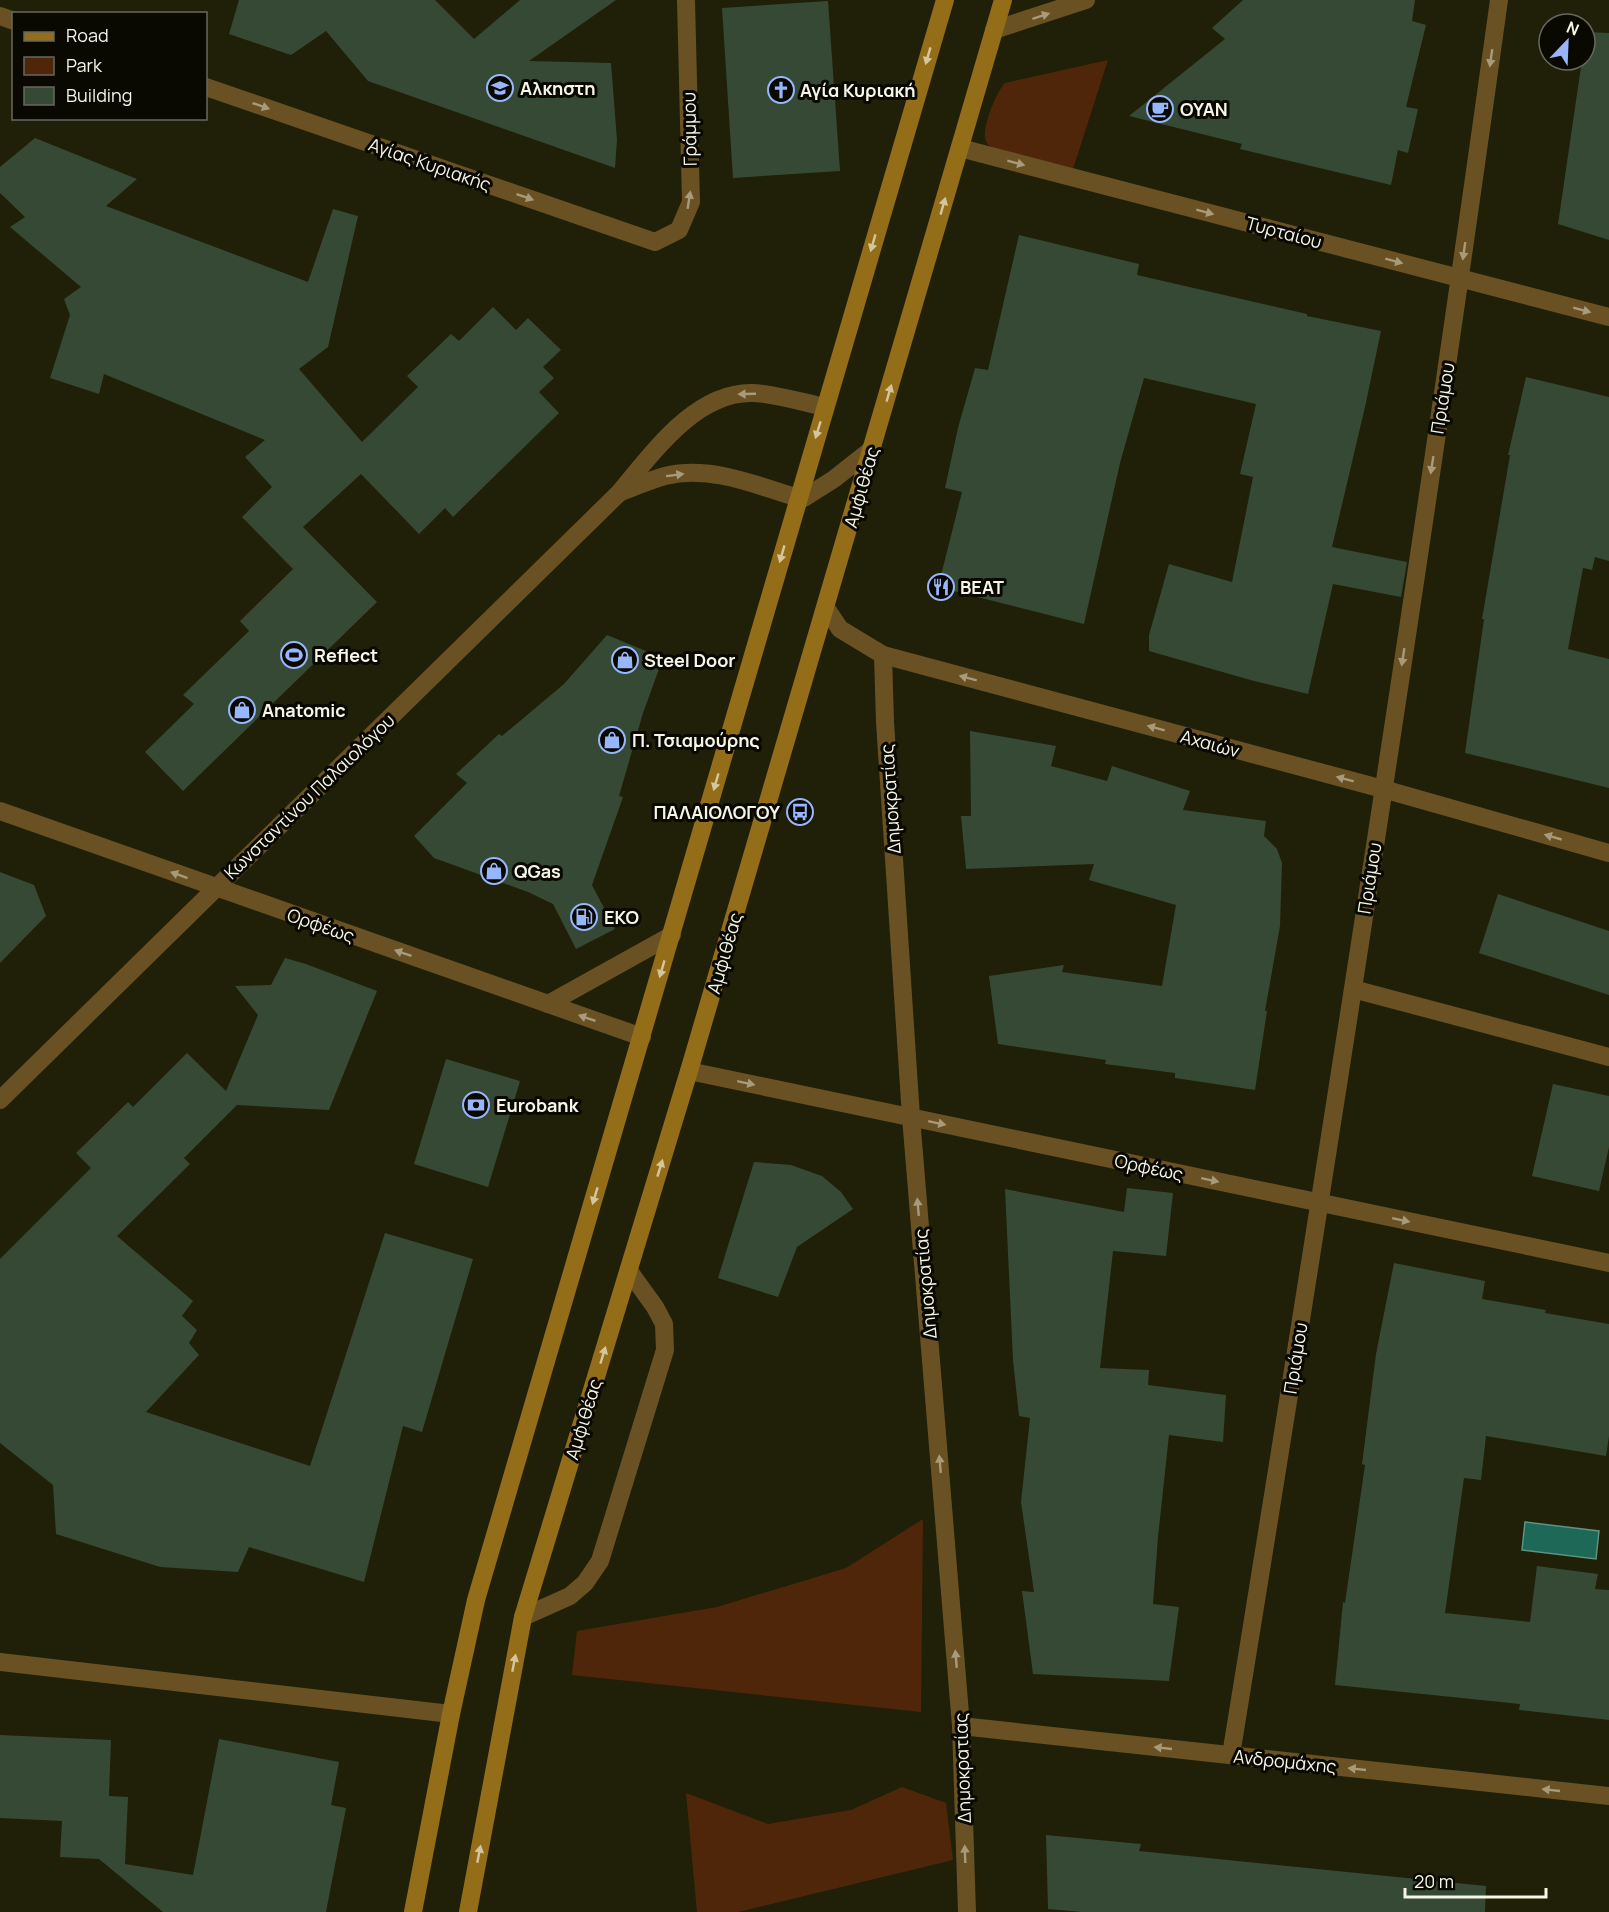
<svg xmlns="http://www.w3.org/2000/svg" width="1609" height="1912" viewBox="0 0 1609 1912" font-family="Manrope,sans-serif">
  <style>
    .green { fill: #50260a }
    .water { fill: #1d6857; stroke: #5e9382; stroke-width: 1.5 }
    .building { fill: #364934 }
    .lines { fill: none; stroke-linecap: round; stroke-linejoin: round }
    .lane { stroke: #695123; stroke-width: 18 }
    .street { stroke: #695123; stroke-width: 18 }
    .secondary { stroke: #946d19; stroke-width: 18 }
    .oneway { fill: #a89b7b }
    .oneway2 { fill: #d3c69f }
    .labels { text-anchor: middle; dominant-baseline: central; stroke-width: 6; stroke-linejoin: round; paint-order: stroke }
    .poi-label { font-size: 18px; font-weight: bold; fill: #f5f6e7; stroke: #090902; text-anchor: start }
    .street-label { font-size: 18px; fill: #f5f6e7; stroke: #090902 }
  </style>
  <rect width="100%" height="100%" fill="#1f2007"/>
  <g class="green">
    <path d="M1108,60L1073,169L993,150C990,146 986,143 985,138C983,126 996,92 1005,83Z"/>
    <polygon points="923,1519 921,1712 572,1675 577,1631 717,1607 846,1568"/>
    <polygon points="902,1787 946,1803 953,1860 738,1912 697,1912 686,1793 768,1824 851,1810"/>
  </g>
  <polygon class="water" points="1525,1522 1599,1531 1596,1559 1522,1550"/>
  <g class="building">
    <polygon points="239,0 435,0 474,39 520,0 616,0 529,61 611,63 617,140 615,168 368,81 326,31 291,55 229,34"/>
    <polygon points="1243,0 1415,0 1412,21 1426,25 1406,107 1418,109 1408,153 1398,150 1391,185 1240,149 1242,144 1129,116 1225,39 1212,28"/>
    <polygon points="828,1 840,171 733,178 722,8"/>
    <polygon points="1586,32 1609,33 1609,240 1558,224 1582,60 1585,60"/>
    <polygon points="35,138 137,179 106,206 308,282 333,209 358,216 328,347 299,369 362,442 418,387 407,376 451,334 459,341 493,307 516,330 528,318 561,350 543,367 554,378 539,392 559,413 453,517 445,508 419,534 361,474 303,527 377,602 183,791 145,752 194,704 183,695 249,631 240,621 293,569 242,517 272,487 245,457 265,440 104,374 99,394 50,378 70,315 64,299 81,287 10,227 25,217 0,193 0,167"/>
    <polygon points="1019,235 1139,264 1137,275 1307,314 1307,316 1381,331 1365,407 1332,547 1407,562 1401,597 1333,584 1308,694 1254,681 1149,651 1149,635 1169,564 1232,582 1253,477 1240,474 1256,404 1144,378 1120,463 1084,624 938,587 962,492 945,488 958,428 975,368 988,370"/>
    <polygon points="1526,377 1609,397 1609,561 1595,557 1592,570 1583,568 1568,649 1609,659 1609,788 1465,753 1484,619 1482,619 1510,455 1508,455"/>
    <polygon points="607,635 663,658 643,713 619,796 623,797 592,885 615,929 576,949 553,904 528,892 434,858 414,836 467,783 456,774 499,734 502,736 564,684"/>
    <polygon points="970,731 1056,746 1051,766 1107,781 1112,766 1190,791 1183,810 1266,821 1264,836 1277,849 1282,863 1280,926 1265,1011 1267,1011 1255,1090 1175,1078 1175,1073 1105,1064 1106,1060 998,1044 989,976 1064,965 1062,972 1162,986 1176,905 1089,880 1094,864 966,869 961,816 971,816"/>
    <polygon points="0,872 34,885 46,916 0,963"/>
    <polygon points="1498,894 1609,931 1609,995 1479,953"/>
    <polygon points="285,958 306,964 377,991 329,1110 237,1105 184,1158 190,1164 117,1236 193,1301 182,1316 197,1330 189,1343 199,1355 146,1412 310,1466 385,1233 473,1259 422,1432 403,1426 364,1582 249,1547 238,1572 160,1567 56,1534 53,1485 0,1443 0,1259 91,1168 76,1153 128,1102 133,1107 187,1053 226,1091 258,1015 235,986 271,985"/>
    <polygon points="446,1059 520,1081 488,1187 414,1164"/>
    <polygon points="1553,1084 1609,1096 1609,1147 1599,1191 1532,1176"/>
    <polygon points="754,1162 791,1165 822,1176 841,1192 853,1209 797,1247 778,1297 718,1278"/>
    <polygon points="1127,1188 1173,1193 1166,1256 1113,1251 1100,1368 1149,1370 1148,1385 1226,1395 1223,1442 1169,1435 1158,1537 1153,1604 1179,1607 1169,1681 1033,1674 1022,1591 1034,1592 1021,1502 1030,1418 1019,1416 1013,1360 1005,1189 1124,1212"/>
    <polygon points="1394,1263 1485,1281 1482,1299 1546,1310 1545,1313 1609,1324 1609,1436 1606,1456 1486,1436 1481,1480 1464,1478 1445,1613 1530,1622 1537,1566 1598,1574 1595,1589 1609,1590 1609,1720 1519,1710 1520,1704 1335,1685 1343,1602 1345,1603 1365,1465 1362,1464 1376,1354"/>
    <polygon points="0,1735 111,1740 109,1796 128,1797 125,1864 193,1875 219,1739 339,1762 331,1805 346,1808 326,1912 163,1912 99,1859 60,1857 62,1821 0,1818"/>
    <polygon points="1046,1835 1141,1844 1139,1851 1486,1886 1485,1912 1082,1912 1048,1909"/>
  </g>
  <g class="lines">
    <g class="lane">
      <polyline points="1353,989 1609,1057"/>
      <polyline points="548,1004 672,935"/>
      <polyline points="523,1617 570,1596 585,1583 600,1561 665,1350 664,1324 655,1307 629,1271"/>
    </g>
    <g class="street">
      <polyline points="0,16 14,21"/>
      <polyline points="994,30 1086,0"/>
      <polyline points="206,87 655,242 679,230 691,202 686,0"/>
      <polyline points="960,148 1609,317"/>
      <path d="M621,492C635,487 650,480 665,476C710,465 756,485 798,498H804L834,479L872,449"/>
      <polyline points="826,608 840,629 883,655 1383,789 1609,853"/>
      <polyline points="883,655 885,722 911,1117 961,1726 967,1912"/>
      <polyline points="0,811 642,1037"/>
      <polyline points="689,1071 1609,1263"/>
      <path d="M0,1100L619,493C652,454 695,392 752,393C772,393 805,403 825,407"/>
      <polyline points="0,1662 451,1714"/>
      <polyline points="961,1726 1609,1796"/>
      <path d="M1231,1755C1326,1171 1418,586 1499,0"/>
    </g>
    <g class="secondary">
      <polyline points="413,1912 451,1714 476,1600 945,0"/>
      <polyline points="468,1912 523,1617 689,1071 1003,0"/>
    </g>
  </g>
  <defs><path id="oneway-solid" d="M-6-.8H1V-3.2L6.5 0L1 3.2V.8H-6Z" transform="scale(1.5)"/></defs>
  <g class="oneway">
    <use href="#oneway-solid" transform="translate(1041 16) rotate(-18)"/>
    <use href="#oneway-solid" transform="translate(1491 58) rotate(98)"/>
    <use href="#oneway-solid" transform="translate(261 106) rotate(19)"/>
    <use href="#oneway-solid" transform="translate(1016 163) rotate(15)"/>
    <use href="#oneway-solid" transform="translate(525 197) rotate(19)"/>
    <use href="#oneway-solid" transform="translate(689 200) rotate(-81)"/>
    <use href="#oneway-solid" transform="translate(1205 212) rotate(15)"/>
    <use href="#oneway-solid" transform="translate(1464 251) rotate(98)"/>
    <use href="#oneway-solid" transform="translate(1394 261) rotate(15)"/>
    <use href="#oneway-solid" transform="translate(1582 310) rotate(15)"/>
    <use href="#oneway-solid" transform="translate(747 394) rotate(178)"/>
    <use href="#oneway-solid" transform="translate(1432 465) rotate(99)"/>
    <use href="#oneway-solid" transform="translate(675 475) rotate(-7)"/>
    <use href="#oneway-solid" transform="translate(1403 657) rotate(99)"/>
    <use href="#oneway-solid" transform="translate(968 678) rotate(-165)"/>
    <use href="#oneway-solid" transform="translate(1156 728) rotate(-165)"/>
    <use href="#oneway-solid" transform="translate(1345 779) rotate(-165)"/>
    <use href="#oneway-solid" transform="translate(1553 837) rotate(-164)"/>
    <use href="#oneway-solid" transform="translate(179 875) rotate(-160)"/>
    <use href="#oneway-solid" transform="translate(403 953) rotate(-161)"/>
    <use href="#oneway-solid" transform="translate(587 1018) rotate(-161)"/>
    <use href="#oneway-solid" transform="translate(746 1083) rotate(12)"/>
    <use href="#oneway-solid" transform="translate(937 1123) rotate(12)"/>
    <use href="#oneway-solid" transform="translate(1210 1180) rotate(12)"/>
    <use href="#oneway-solid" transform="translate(918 1207) rotate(-95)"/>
    <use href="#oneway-solid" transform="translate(1401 1220) rotate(12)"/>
    <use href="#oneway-solid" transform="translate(940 1464) rotate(-95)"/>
    <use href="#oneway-solid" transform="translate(956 1659) rotate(-95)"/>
    <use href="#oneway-solid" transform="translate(1163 1748) rotate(-174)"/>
    <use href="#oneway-solid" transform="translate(1357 1769) rotate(-174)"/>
    <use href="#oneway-solid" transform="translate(1551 1790) rotate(-174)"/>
    <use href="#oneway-solid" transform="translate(965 1854) rotate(-92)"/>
  </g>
  <g class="oneway2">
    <use href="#oneway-solid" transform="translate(928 56) rotate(106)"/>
    <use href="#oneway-solid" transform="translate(943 206) rotate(-74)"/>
    <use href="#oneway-solid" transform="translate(873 243) rotate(106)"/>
    <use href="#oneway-solid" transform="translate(889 393) rotate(-74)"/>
    <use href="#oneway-solid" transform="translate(818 430) rotate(107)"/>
    <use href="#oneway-solid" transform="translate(782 554) rotate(106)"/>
    <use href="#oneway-solid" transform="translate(716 782) rotate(106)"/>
    <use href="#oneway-solid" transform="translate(662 969) rotate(106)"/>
    <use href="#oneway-solid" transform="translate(660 1168) rotate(-73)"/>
    <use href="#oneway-solid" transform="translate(595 1196) rotate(107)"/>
    <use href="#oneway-solid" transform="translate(603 1355) rotate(-73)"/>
    <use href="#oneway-solid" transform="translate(514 1663) rotate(-79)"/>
    <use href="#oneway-solid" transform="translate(479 1854) rotate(-79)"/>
  </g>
  <defs>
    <symbol id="school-ring" viewBox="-11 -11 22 22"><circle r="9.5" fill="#090902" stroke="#98b6fd" stroke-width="1.5"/><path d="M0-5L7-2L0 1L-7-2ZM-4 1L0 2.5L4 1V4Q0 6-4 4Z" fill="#98b6fd"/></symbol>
    <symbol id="church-ring" viewBox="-11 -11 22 22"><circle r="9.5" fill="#090902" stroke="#98b6fd" stroke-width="1.5"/><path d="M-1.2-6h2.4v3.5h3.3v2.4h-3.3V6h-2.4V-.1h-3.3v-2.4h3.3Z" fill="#98b6fd"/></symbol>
    <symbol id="cafe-ring" viewBox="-11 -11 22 22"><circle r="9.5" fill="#090902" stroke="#98b6fd" stroke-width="1.5"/><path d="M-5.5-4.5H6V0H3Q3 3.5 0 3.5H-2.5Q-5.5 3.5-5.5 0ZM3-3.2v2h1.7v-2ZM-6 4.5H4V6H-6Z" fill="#98b6fd"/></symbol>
    <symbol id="restaurant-ring" viewBox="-11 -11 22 22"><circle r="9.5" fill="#090902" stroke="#98b6fd" stroke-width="1.5"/><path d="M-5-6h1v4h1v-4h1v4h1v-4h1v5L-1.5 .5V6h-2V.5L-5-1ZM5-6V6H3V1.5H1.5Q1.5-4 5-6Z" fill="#98b6fd"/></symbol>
    <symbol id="stadium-ring" viewBox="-11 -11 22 22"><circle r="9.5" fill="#090902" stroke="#98b6fd" stroke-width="1.5"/><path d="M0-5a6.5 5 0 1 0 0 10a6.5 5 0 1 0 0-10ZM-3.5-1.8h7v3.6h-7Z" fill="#98b6fd"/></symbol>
    <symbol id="shop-ring" viewBox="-11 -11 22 22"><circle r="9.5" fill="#090902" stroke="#98b6fd" stroke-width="1.5"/><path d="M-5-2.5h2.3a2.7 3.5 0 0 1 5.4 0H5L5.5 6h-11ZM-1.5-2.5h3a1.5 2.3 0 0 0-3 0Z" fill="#98b6fd"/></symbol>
    <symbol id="bus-ring" viewBox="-11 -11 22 22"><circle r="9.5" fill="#090902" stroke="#98b6fd" stroke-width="1.5"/><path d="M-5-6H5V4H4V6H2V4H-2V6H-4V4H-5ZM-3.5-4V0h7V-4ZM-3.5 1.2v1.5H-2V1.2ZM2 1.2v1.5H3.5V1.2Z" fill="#98b6fd"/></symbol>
    <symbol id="fuel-ring" viewBox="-11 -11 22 22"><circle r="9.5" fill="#090902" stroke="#98b6fd" stroke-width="1.5"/><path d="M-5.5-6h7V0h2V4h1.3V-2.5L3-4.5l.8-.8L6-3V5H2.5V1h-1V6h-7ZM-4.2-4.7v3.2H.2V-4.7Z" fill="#98b6fd"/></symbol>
    <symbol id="bank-ring" viewBox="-11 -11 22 22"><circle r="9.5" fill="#090902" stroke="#98b6fd" stroke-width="1.5"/><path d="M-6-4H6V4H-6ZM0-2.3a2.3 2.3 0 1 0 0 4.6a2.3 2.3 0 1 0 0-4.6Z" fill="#98b6fd"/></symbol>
  </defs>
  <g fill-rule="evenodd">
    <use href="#school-ring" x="485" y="73" width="30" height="30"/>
    <use href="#church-ring" x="766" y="75" width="30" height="30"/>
    <use href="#cafe-ring" x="1145" y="94" width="30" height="30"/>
    <use href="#restaurant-ring" x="926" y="572" width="30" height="30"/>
    <use href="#stadium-ring" x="279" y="640" width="30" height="30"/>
    <use href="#shop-ring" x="610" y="645" width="30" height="30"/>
    <use href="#shop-ring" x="227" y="695" width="30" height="30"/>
    <use href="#shop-ring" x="597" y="725" width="30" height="30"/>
    <use href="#bus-ring" x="785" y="797" width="30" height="30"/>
    <use href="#shop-ring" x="479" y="856" width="30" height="30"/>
    <use href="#fuel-ring" x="569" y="902" width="30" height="30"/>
    <use href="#bank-ring" x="461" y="1090" width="30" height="30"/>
  </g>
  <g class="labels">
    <g class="poi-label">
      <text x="520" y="88">Αλκηστη</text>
      <text x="800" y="90">Αγία Κυριακή</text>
      <text x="1180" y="109">OYAN</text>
      <text x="960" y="587">ΒΕΑΤ</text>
      <text x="314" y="655">Reflect</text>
      <text x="644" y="660">Steel Door</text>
      <text x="262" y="710">Anatomic</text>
      <text x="632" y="740">Π. Τσιαμούρης</text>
      <text x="780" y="812" text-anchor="end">ΠΑΛΑΙΟΛΟΓΟΥ</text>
      <text x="514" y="871">QGas</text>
      <text x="604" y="917">EKO</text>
      <text x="496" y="1105">Eurobank</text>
    </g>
    <g class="street-label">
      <text transform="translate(689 129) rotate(-91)">Γράμμου</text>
      <text transform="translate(430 164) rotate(19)">Αγίας Κυριακής</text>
      <text transform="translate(1284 232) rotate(15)">Τυρταίου</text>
      <text transform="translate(1442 398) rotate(-81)">Πριάμου</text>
      <text transform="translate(861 487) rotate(-74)">Αμφιθέας</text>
      <text transform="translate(1210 743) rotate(15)">Αχαιών</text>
      <text transform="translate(309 796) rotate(-44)">Κωνσταντίνου Παλαιολόγου</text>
      <text transform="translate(890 799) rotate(-94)">Δημοκρατίας</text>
      <text transform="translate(1369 878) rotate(-81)">Πριάμου</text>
      <text transform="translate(321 925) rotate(19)">Ορφέως</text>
      <text transform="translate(724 953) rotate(-74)">Αμφιθέας</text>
      <text transform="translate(1149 1167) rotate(12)">Ορφέως</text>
      <text transform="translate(925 1284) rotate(-95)">Δημοκρατίας</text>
      <text transform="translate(1295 1358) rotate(-81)">Πριάμου</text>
      <text transform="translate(583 1419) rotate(-73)">Αμφιθέας</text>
      <text transform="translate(1285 1761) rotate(6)">Ανδρομάχης</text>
      <text transform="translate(962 1768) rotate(-92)">Δημοκρατίας</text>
    </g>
  </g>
  <rect x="12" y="12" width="195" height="108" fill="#090902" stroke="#67685e" stroke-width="1.5"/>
  <rect x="24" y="32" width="30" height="9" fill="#946d19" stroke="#67685e" stroke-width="1.5"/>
  <text x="66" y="42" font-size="18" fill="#f5f6e7">Road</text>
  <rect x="24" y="57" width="30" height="18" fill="#50260a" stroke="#67685e" stroke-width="1.5"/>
  <text x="66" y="72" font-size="18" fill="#f5f6e7">Park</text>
  <rect x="24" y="87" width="30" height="18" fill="#364934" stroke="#67685e" stroke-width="1.5"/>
  <text x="66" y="102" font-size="18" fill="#f5f6e7">Building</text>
  <g transform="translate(1567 42) rotate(23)"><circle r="28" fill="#090902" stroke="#67685e" stroke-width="1.5"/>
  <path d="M0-4.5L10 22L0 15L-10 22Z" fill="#98b6fd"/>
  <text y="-9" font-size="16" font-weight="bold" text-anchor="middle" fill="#f5f6e7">N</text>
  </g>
  <path d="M1405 1888v9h141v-9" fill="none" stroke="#f5f6e7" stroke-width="3"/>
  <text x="1414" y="1888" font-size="18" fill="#f5f6e7" stroke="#090902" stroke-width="4.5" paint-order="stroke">20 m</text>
</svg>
